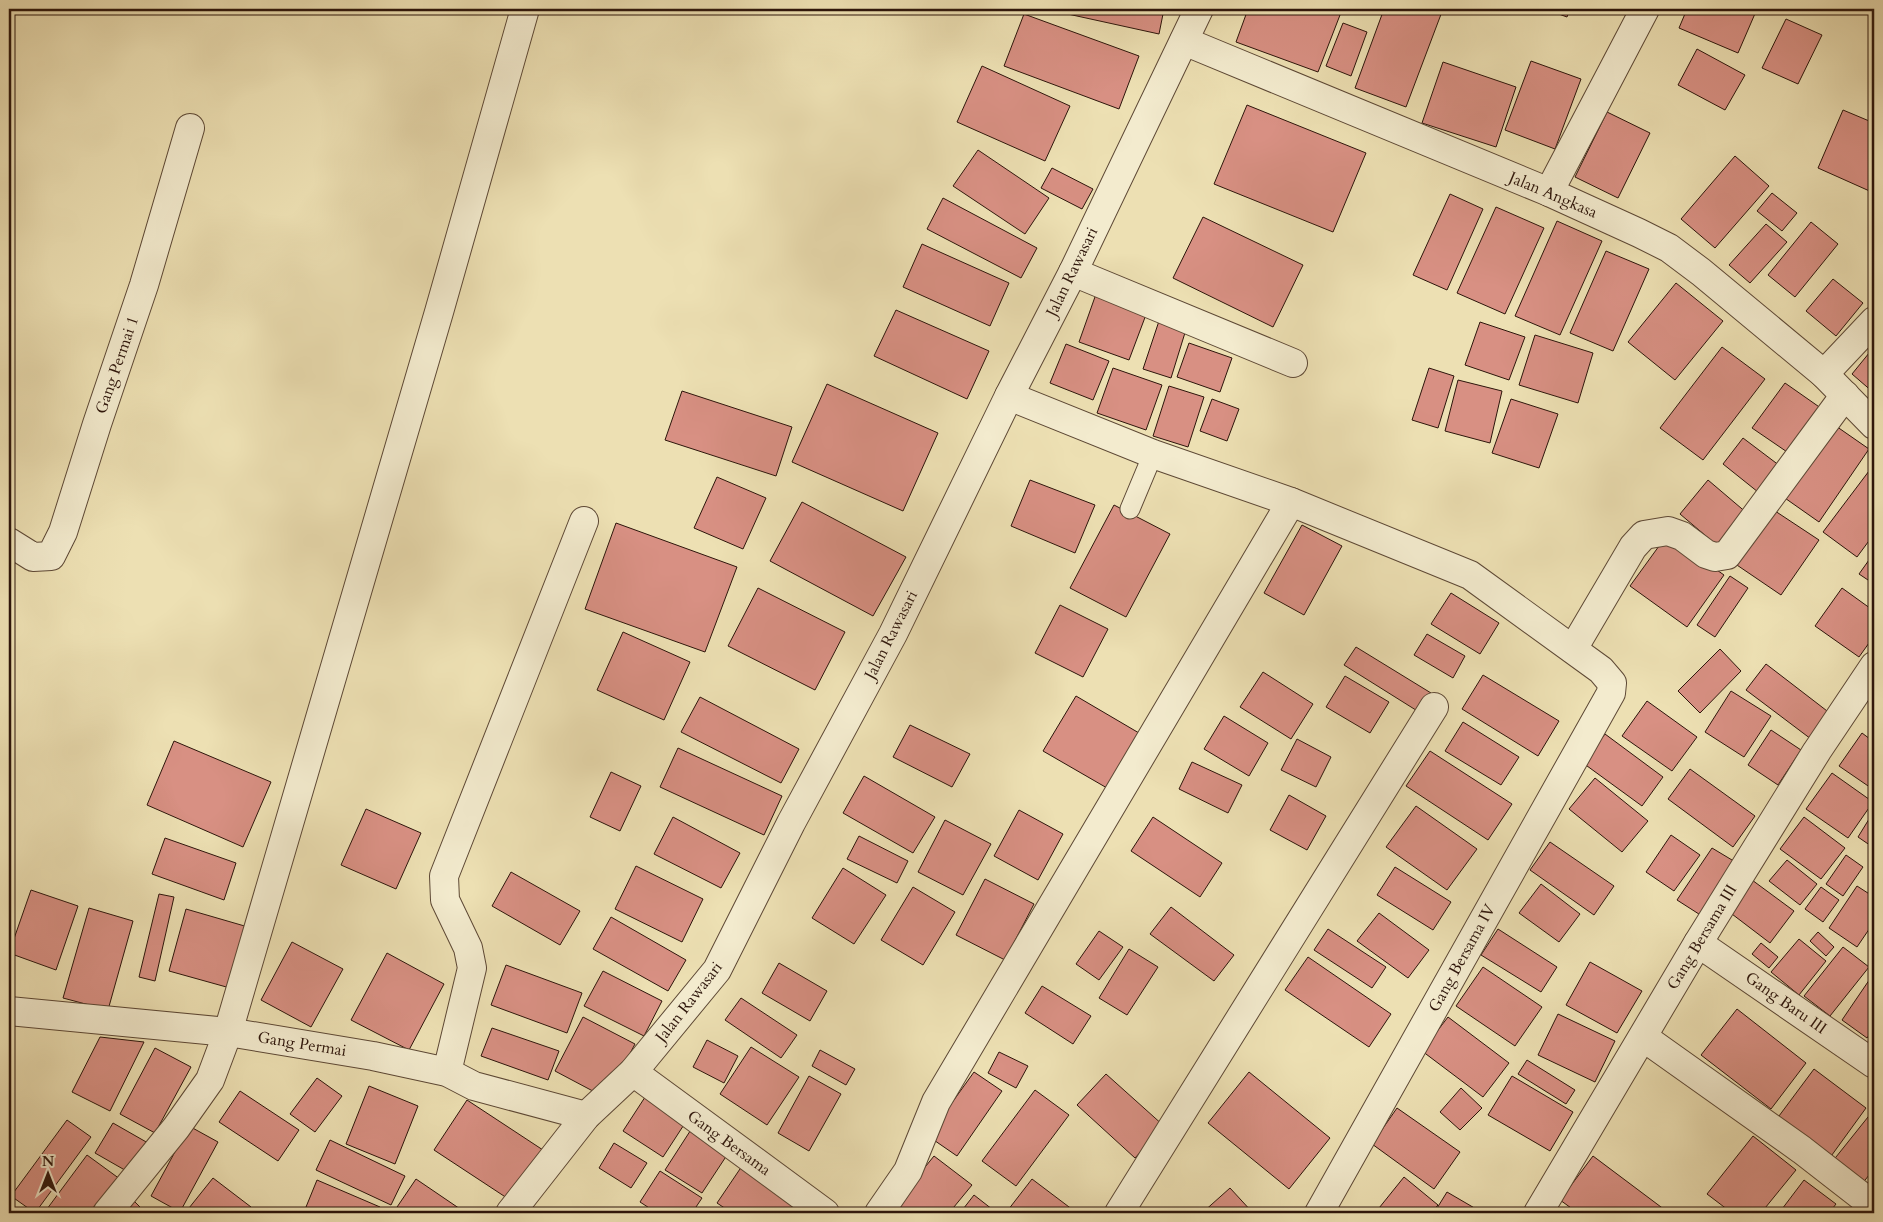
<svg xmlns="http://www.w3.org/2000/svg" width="1883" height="1222" viewBox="0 0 1883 1222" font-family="Cardo,serif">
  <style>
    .building { fill: #d89083; stroke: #2d150b }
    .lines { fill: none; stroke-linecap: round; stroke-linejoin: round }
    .service-casing { stroke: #5d4835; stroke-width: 21 }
    .minor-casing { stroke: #5d4835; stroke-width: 30 }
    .service { stroke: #f3ebce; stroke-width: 19 }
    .minor { stroke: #f3ebce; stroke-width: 28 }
    .labels { text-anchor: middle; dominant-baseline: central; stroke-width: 4; stroke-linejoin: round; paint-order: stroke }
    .street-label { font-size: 16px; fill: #2d150b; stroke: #f3ebce }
  </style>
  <rect width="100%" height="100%" fill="#ede0b3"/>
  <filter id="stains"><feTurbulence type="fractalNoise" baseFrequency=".004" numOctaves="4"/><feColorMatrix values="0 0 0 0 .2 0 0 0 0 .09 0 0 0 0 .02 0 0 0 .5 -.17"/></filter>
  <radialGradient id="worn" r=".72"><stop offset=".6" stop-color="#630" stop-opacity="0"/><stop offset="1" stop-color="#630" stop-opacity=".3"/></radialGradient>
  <g class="building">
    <polygon points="1045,9 1164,9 1159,34"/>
    <polygon points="1248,9 1323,9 1340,15 1318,72 1236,42"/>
    <polygon points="1384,9 1443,9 1406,107 1355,88"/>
    <polygon points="1545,9 1570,9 1567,17"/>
    <polygon points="1687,9 1757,9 1738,53 1679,28"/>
    <polygon points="1024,14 1139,56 1119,109 1004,66"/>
    <polygon points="1786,19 1822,35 1798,84 1762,68"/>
    <polygon points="1343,23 1367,32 1351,76 1326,66"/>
    <polygon points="1697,49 1745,75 1725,110 1678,85"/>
    <polygon points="1531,61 1581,79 1555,149 1505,130"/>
    <polygon points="1443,62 1516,87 1496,147 1422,123"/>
    <polygon points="982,66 1070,106 1045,161 957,122"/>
    <polygon points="1247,105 1366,153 1333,232 1214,184"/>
    <polygon points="1843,110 1874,123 1874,193 1818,168"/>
    <polygon points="1607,112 1650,133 1618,198 1575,177"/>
    <polygon points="978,150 1049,198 1025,234 953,186"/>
    <polygon points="1735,156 1769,186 1715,248 1681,219"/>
    <polygon points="1052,168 1093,189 1082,209 1041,188"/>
    <polygon points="1772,193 1797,213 1782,231 1757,211"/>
    <polygon points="1450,194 1483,209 1447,290 1413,275"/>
    <polygon points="943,198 1037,248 1021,278 927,229"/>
    <polygon points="1496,207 1544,228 1505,314 1457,293"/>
    <polygon points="1203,217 1303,265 1273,327 1173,278"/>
    <polygon points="1557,221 1602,241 1560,335 1515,316"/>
    <polygon points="1811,222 1838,244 1795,297 1768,275"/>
    <polygon points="1766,224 1787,242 1750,283 1729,265"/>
    <polygon points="922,244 1009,283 990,326 903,287"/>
    <polygon points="1606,251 1649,269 1613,351 1570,333"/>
    <polygon points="1833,279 1863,303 1836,336 1806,311"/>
    <polygon points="1676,283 1723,321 1675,380 1628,342"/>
    <polygon points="1096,294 1147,312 1129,360 1079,342"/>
    <polygon points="896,310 989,351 967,399 874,356"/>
    <polygon points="1161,315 1188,323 1171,378 1143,369"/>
    <polygon points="1480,322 1525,337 1509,380 1465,365"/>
    <polygon points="1535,335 1593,353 1578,403 1519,385"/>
    <polygon points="1189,343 1232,358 1220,392 1177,377"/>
    <polygon points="1066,344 1109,361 1093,400 1050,383"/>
    <polygon points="1722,347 1765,379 1703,460 1660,428"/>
    <polygon points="1874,347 1874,393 1852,374"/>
    <polygon points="1113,368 1162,385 1146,430 1097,413"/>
    <polygon points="1429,368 1454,376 1438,428 1412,420"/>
    <polygon points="1458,380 1502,391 1490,443 1445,431"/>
    <polygon points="1785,383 1825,411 1793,456 1752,428"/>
    <polygon points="827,384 938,433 903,511 792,462"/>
    <polygon points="1169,386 1204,397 1188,447 1153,436"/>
    <polygon points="682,391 792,427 776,476 665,440"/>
    <polygon points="1212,399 1239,409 1227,441 1200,431"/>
    <polygon points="1511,399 1558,414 1539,468 1492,453"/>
    <polygon points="1833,424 1869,449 1819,522 1782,496"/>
    <polygon points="1743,438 1784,469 1763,496 1723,464"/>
    <polygon points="1869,471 1874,475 1874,534 1857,557 1823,532"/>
    <polygon points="717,477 766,498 743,549 694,528"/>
    <polygon points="1030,480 1095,505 1075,553 1011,526"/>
    <polygon points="1708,480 1748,514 1719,547 1680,514"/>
    <polygon points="802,502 906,557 873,616 770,561"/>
    <polygon points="1114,505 1170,534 1126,617 1070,588"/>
    <polygon points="1769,507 1819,540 1781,595 1731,561"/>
    <polygon points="616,523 737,567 705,652 585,609"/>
    <polygon points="1302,525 1342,546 1304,615 1264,593"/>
    <polygon points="1667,535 1724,575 1687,627 1630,586"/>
    <polygon points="1874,553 1874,584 1859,574"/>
    <polygon points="1730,576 1748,588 1715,637 1697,625"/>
    <polygon points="758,588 845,632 815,690 728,646"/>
    <polygon points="1842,588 1874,611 1874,636 1859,657 1815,626"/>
    <polygon points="1451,593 1499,623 1480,654 1431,624"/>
    <polygon points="1060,605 1108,629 1083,677 1035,653"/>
    <polygon points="623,632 690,662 664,720 597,690"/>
    <polygon points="1427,634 1465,656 1453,678 1414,655"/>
    <polygon points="1356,647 1431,693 1419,712 1344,665"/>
    <polygon points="1720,649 1741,671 1700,713 1678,691"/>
    <polygon points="1766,664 1831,714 1811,739 1746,690"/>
    <polygon points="1263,672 1313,704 1291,739 1240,707"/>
    <polygon points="1483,675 1559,721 1538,756 1462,709"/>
    <polygon points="1345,676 1389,702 1370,733 1326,707"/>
    <polygon points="1731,691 1771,716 1744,757 1705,732"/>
    <polygon points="1076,696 1139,733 1107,788 1043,751"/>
    <polygon points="700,697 799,749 781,783 681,732"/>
    <polygon points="1647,701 1697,737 1672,771 1622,736"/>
    <polygon points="1224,716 1268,743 1249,776 1204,749"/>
    <polygon points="1463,722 1519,757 1501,785 1445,751"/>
    <polygon points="910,725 970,754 952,787 893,757"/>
    <polygon points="1771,730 1801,750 1778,785 1748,765"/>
    <polygon points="1862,733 1874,742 1874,790 1839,766"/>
    <polygon points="1605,734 1663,777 1642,806 1583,763"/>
    <polygon points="1297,739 1331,757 1316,787 1281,770"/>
    <polygon points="174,741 271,782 243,847 147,805"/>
    <polygon points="678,748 782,796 764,835 660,787"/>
    <polygon points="1430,751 1512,804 1488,840 1406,786"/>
    <polygon points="1192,762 1242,785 1228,813 1179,789"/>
    <polygon points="1690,769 1755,816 1733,847 1668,799"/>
    <polygon points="611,772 641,786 620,831 590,817"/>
    <polygon points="1832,773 1873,802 1848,838 1806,809"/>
    <polygon points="864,776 935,817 913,853 843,813"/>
    <polygon points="1595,778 1648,821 1622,852 1569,809"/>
    <polygon points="1289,795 1326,816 1307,850 1270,830"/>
    <polygon points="1416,806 1477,849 1447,890 1386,847"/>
    <polygon points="366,809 421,833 396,889 341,865"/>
    <polygon points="1019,810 1063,834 1038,880 994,856"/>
    <polygon points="1874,811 1874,848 1858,837"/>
    <polygon points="673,817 740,853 721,888 654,854"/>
    <polygon points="1153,817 1222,863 1200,897 1131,851"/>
    <polygon points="1804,817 1845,848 1821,879 1780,849"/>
    <polygon points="945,820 991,844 963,895 918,872"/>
    <polygon points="1671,835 1700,855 1674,891 1646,872"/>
    <polygon points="859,836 908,861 897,883 847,859"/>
    <polygon points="165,838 236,863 224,900 152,874"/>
    <polygon points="1550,842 1614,886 1594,915 1530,870"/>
    <polygon points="1712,848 1737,863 1702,916 1677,900"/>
    <polygon points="1846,855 1863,867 1843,896 1826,884"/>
    <polygon points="1787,860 1817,884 1800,905 1769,881"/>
    <polygon points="636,866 703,899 682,942 615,909"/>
    <polygon points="1395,867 1451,902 1433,930 1377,895"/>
    <polygon points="843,868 886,895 854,944 812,918"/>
    <polygon points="511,872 580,911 560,945 492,906"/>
    <polygon points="985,879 1034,904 1005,960 956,935"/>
    <polygon points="1752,880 1794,911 1770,943 1728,911"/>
    <polygon points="1541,884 1580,914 1559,942 1519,913"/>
    <polygon points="1857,886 1874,897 1874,922 1857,947 1829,928"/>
    <polygon points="913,887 955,912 923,965 881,940"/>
    <polygon points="1821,887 1839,900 1823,922 1805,909"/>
    <polygon points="31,890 78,906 56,970 9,953"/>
    <polygon points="159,894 174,897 155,981 139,977"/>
    <polygon points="1171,907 1234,955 1214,981 1150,934"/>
    <polygon points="89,908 133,921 108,1010 63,998"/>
    <polygon points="186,909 248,927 230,988 169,971"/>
    <polygon points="1379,913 1429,950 1408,978 1357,941"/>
    <polygon points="611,917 686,960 668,991 593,949"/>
    <polygon points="1328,929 1386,967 1372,988 1314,950"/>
    <polygon points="1498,929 1557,967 1541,992 1481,955"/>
    <polygon points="1099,931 1123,947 1099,980 1076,964"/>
    <polygon points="1818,932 1834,947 1826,956 1810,941"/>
    <polygon points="1799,939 1826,961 1799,995 1771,972"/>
    <polygon points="292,942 343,969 311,1027 261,1000"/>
    <polygon points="1761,943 1778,957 1769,968 1752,954"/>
    <polygon points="1843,947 1869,967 1830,1016 1804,996"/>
    <polygon points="1129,949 1158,967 1127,1015 1099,998"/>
    <polygon points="387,953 444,984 409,1050 351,1020"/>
    <polygon points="1308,957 1391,1014 1369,1047 1285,990"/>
    <polygon points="1590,962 1642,991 1617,1033 1566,1005"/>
    <polygon points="779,963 827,991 810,1021 762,993"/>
    <polygon points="506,965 582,993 567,1033 491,1005"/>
    <polygon points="1483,967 1542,1007 1515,1046 1456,1006"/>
    <polygon points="603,971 662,1001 644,1036 584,1006"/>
    <polygon points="1874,973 1874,1028 1867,1038 1842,1020"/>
    <polygon points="1042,986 1091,1016 1073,1044 1025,1013"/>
    <polygon points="741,998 797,1035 781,1058 725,1020"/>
    <polygon points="1737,1009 1806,1063 1771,1109 1701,1055"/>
    <polygon points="1558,1014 1615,1041 1595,1082 1538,1055"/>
    <polygon points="583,1017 635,1044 606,1098 555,1071"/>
    <polygon points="1448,1017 1509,1063 1483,1097 1422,1051"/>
    <polygon points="492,1028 559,1051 548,1080 481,1056"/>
    <polygon points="100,1037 144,1042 110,1111 72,1092"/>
    <polygon points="707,1040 738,1056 724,1083 693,1067"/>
    <polygon points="751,1047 799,1077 767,1125 720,1094"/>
    <polygon points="155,1048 191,1067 155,1133 120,1114"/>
    <polygon points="820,1050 855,1069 846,1085 812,1066"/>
    <polygon points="999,1052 1028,1066 1016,1088 988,1073"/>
    <polygon points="1527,1060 1575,1090 1566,1104 1518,1074"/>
    <polygon points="1814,1069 1866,1108 1829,1159 1776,1120"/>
    <polygon points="974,1072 1002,1091 957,1156 928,1136"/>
    <polygon points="1249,1072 1330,1138 1289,1189 1208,1123"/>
    <polygon points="1106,1074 1164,1126 1135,1158 1077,1105"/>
    <polygon points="809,1076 841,1094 809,1151 778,1133"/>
    <polygon points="1512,1076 1573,1112 1550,1151 1488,1115"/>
    <polygon points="317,1078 342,1096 315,1132 290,1114"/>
    <polygon points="369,1086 418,1106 395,1164 346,1144"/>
    <polygon points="1461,1088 1482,1108 1460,1130 1440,1112"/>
    <polygon points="1035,1090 1069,1115 1016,1186 982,1161"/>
    <polygon points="240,1091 299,1130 278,1161 219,1122"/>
    <polygon points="649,1091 689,1117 663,1157 623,1131"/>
    <polygon points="467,1100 543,1150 510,1200 434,1150"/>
    <polygon points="1397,1108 1460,1152 1434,1189 1372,1144"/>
    <polygon points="1872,1112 1874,1114 1874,1169 1861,1185 1832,1162"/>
    <polygon points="67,1120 91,1137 35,1213 11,1196"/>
    <polygon points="113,1123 148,1143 130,1173 95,1153"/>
    <polygon points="694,1125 731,1149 702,1193 665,1170"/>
    <polygon points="189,1126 218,1142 180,1212 151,1196"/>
    <polygon points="1753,1136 1796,1170 1761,1213 1732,1213 1707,1194"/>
    <polygon points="330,1140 405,1176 391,1205 316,1170"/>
    <polygon points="614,1143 647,1163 631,1188 599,1168"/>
    <polygon points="87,1155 124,1182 101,1213 44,1213"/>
    <polygon points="934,1156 972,1185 949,1213 888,1213"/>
    <polygon points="1593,1156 1665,1210 1662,1213 1578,1213 1560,1200"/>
    <polygon points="742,1166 803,1207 799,1213 732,1213 717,1203"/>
    <polygon points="660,1171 702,1198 692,1213 657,1213 640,1202"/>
    <polygon points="1404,1177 1438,1205 1431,1213 1375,1213"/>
    <polygon points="213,1178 251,1207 247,1213 185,1213"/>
    <polygon points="416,1179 466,1213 393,1213"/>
    <polygon points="1032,1179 1077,1213 1012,1213 1008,1210"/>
    <polygon points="317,1180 380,1207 378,1213 319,1213 306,1207"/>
    <polygon points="1804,1180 1836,1204 1829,1213 1779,1213"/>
    <polygon points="1230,1188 1253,1213 1202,1213"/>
    <polygon points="1447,1192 1483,1213 1434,1213"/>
    <polygon points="974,1195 997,1213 960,1213"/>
    <polygon points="133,1200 146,1213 119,1213"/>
  </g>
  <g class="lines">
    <defs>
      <polyline id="service" points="1130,509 1153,454"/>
      <g id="minor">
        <polyline points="1184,41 1549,192 1639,233 1669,248 1701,272 1824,374 1874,425"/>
        <polyline points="1549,192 1645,9"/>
        <polyline points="1073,272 1293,363"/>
        <polyline points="1824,374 1874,321"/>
        <polyline points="1009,396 1153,454 1291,502 1470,575 1601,670 1612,683 1611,693 1319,1213"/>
        <polyline points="9,542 33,557 51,556 63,532 97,424 144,285 190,128"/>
        <polyline points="1573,649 1633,547 1644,535 1668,531 1682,536 1706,554 1715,557 1727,555 1845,395"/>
        <polyline points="1698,943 1874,1064"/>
        <polyline points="9,1011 228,1032 373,1056 447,1072 474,1086 586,1116"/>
        <polyline points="1643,1037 1802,1150 1874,1206"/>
        <polyline points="447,1072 472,968 468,948 445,900 444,876 584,521"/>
        <polyline points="633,1072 825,1213"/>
        <polyline points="107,1213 176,1128 210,1080 228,1032 439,312 525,9"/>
        <polyline points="510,1213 586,1116 633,1072 717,970 791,823 893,634 1009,396 1073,272 1199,9"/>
        <polyline points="879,1213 908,1171 936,1102 1291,502"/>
        <polyline points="1119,1213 1434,707"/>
        <polyline points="1538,1213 1698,943 1817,751 1874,666"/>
      </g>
    </defs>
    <use href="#service" class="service-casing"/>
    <use href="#minor" class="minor-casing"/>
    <use href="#service" class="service"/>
    <use href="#minor" class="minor"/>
  </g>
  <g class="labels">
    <g class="street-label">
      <text transform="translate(1553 195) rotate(23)">Jalan Angkasa</text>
      <text transform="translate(1072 272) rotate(-64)">Jalan Rawasari</text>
      <text transform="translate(117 365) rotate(-71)">Gang Permai 1</text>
      <text transform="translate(891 635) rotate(-63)">Jalan Rawasari</text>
      <text transform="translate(1702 937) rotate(-59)">Gang Bersama III</text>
      <text transform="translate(1462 958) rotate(-61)">Gang Bersama IV</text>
      <text transform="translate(689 1002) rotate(-52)">Jalan Rawasari</text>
      <text transform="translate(1786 1003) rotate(35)">Gang Baru III</text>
      <text transform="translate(302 1044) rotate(9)">Gang Permai</text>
      <text transform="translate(729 1143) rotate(36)">Gang Bersama</text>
    </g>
  </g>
  <rect width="1883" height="1222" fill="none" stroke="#ede0b3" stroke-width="30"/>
  <rect x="10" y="10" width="1863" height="1202" fill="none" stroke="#2d150b" stroke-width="2.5"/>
  <rect x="15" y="15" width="1853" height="1192" fill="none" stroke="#2d150b"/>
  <g transform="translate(48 1174)" stroke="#f3ebce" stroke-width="4" paint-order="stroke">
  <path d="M0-4L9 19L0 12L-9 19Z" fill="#2d150b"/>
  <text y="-8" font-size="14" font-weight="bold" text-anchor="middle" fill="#2d150b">N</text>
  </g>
  <rect width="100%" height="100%" filter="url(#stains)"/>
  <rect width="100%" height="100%" fill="url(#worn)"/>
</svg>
